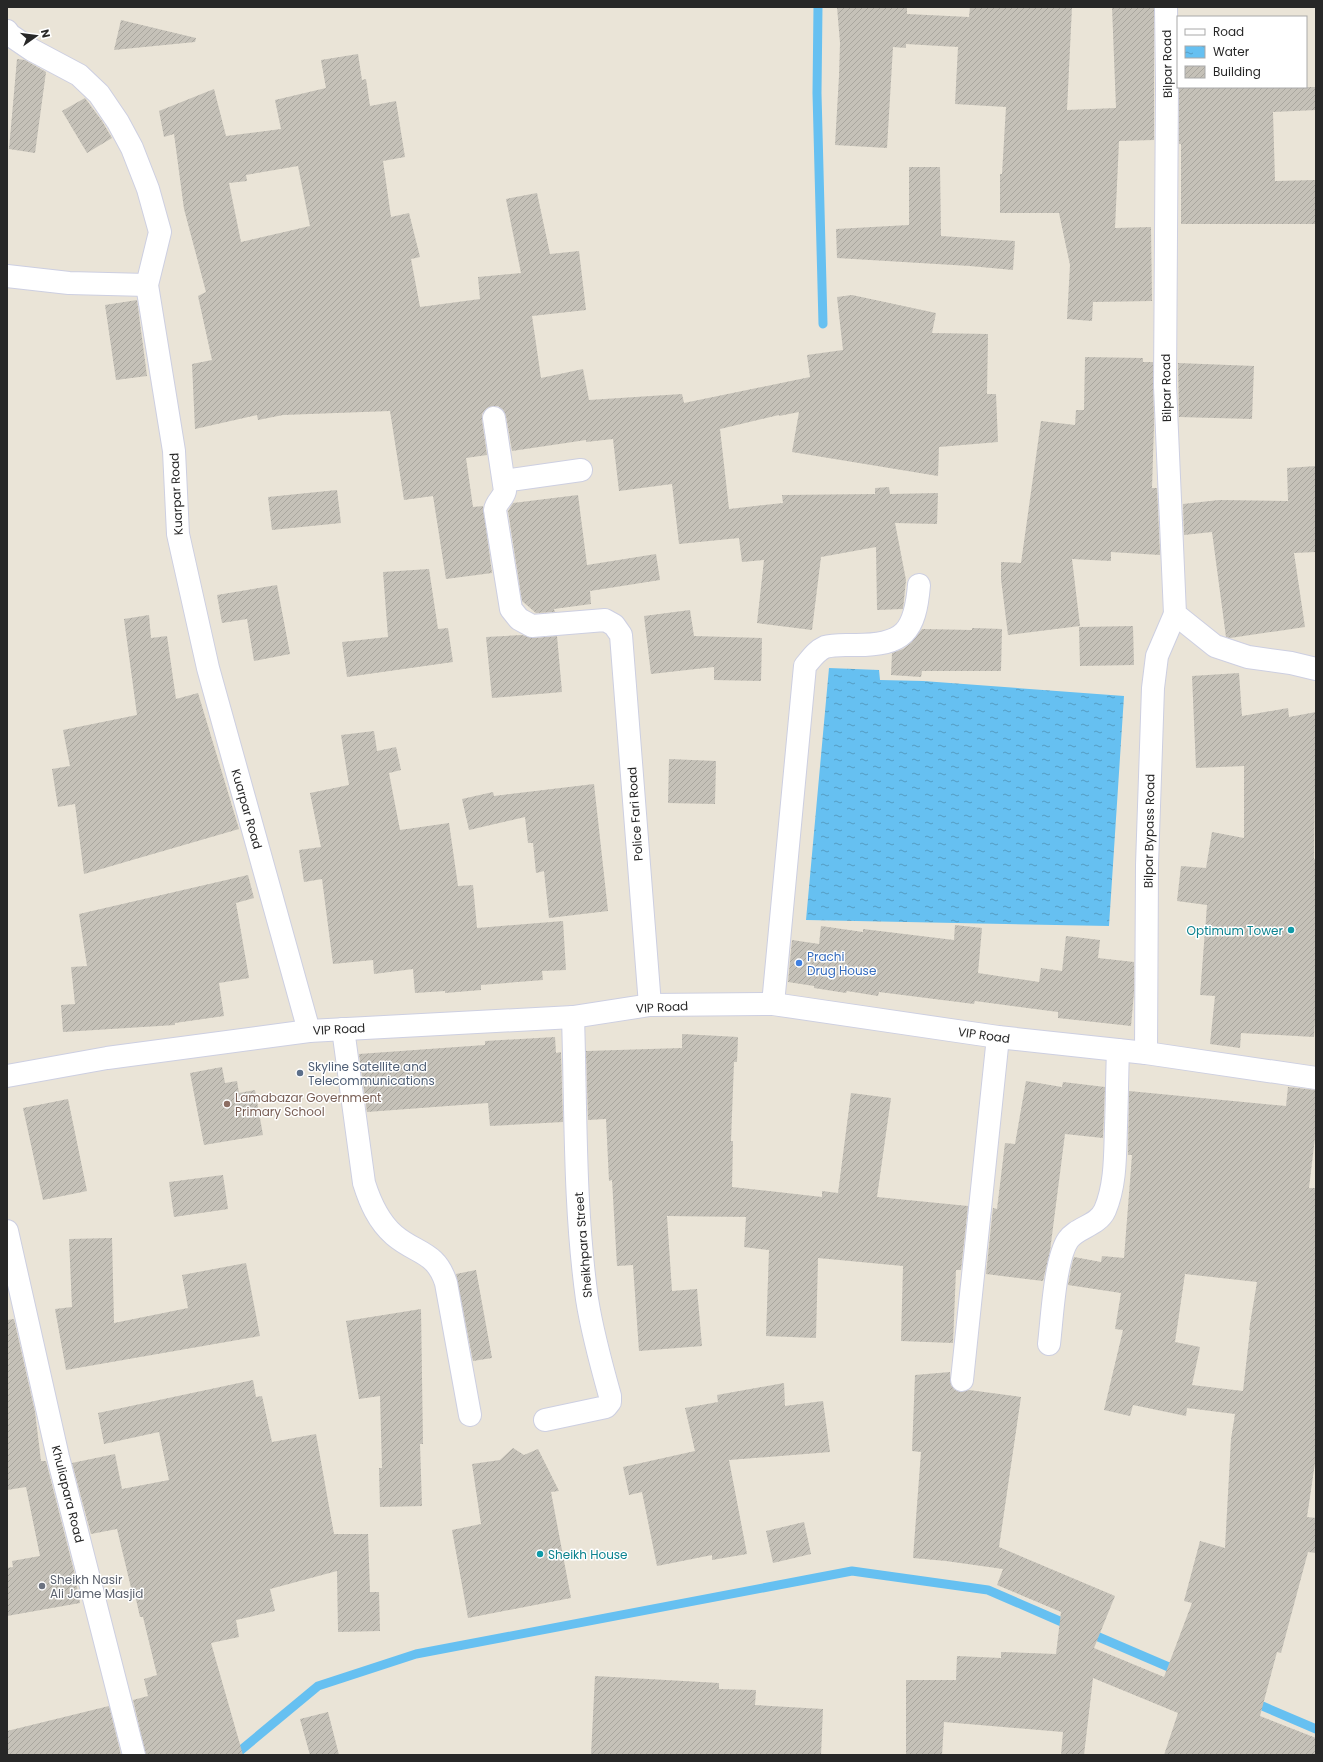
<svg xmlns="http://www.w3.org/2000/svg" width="1323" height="1762" viewBox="0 0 1323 1762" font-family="Poppins,sans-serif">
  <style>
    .water { fill: url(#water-ripples) }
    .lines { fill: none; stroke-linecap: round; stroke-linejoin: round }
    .stream { stroke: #66c0f1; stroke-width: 9 }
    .building { fill: url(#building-hatch); fill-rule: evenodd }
    .minor-casing { stroke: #cdcfe1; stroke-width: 24 }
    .minor { stroke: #fff; stroke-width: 22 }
    .culture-dot { fill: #0f9aa8; stroke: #fff; stroke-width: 1.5 }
    .shop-dot { fill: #3f7fe0; stroke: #fff; stroke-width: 1.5 }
    .service-dot { fill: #5c6f8a; stroke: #fff; stroke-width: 1.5 }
    .education-dot { fill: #8d6e63; stroke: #fff; stroke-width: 1.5 }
    .worship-dot { fill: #6b7280; stroke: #fff; stroke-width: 1.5 }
    .labels { text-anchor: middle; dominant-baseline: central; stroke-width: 3; stroke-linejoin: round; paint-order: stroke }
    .street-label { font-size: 12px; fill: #272727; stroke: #fff }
    .culture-label { font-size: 12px; fill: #0d838f; stroke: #fff; text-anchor: end }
    .shop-label { font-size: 12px; fill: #366cbe; stroke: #fff; text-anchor: start }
    .service-label { font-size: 12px; fill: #4e5e75; stroke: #fff; text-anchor: start }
    .education-label { font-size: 12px; fill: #785e54; stroke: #fff; text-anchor: start }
    .worship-label { font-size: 12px; fill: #5b616d; stroke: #fff; text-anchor: start }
  </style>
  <defs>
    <pattern id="water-ripples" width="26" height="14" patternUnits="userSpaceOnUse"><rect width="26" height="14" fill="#66c0f1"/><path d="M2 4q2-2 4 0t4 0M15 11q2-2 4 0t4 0" fill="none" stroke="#549cc3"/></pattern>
    <pattern id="building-hatch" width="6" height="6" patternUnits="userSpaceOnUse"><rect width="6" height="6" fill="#c5c1b8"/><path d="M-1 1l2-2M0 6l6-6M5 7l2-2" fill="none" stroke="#a9a69e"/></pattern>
  </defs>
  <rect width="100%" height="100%" fill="#eae4d7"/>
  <polygon class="water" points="829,668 879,670 880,680 923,681 1124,696 1109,926 806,920"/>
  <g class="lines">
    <g class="stream">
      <polyline points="818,7 817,93 823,324"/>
      <polyline points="1087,1632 1178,1671"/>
      <polyline points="1253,1702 1316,1729"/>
      <polyline points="235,1755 318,1686 416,1654 852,1571 988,1590 1071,1626"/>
    </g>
  </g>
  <g class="building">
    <polygon points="837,7 907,7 907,14 969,17 970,7 1072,7 1067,110 1116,108 1112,7 1154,7 1154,140 1119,141 1115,228 1151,227 1152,301 1093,302 1092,321 1067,319 1070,265 1059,213 1000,213 1000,174 1002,174 1006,107 955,104 958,47 906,44 906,48 893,47 887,148 835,145 839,76 840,43"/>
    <polygon points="121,20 196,38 195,42 114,50"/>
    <path d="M358,54L362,80L366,79L370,106L396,101L405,157L383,161L391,217L409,213L420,257L411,259L420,307L480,299L478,277L521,273L506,199L537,193L550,254L579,251L586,310L532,316L541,378L583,369L589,400L682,394L684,403L810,377L807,355L843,350L837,297L852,295L936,313L932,333L988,334L987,394H996L998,442L939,447L938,476L792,452L799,412L779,416V415L720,429L729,509L783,503L782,495L875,494V488L889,487L890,494L938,493L937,524L895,523L906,580L903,609L877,610L876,547L821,557L812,630L757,623L764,560L742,562L739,538L679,544L672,484L619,491L613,439L586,442V440L512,451L506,416L503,410L498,406H493L487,408L482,414V420L487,455L466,458L473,507L483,506L492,573L446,579L433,496L404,500L390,411L283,415L258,420L257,415L195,429L192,364L212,360L198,296L206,292L184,209L174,134L164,137L159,111L214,89L226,136L281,129L275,100L326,88L321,60ZM298,166L310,226L241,242L229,183L247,181L246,175Z"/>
    <polygon points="17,59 25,60 46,72 35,153 9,149"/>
    <polygon points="1179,87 1316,87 1316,110 1273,112 1275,181 1316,180 1316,224 1181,224 1181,144 1179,144"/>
    <polygon points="85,98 102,121 112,138 87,153 62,111"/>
    <polygon points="909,167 940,167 941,236 1015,241 1013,270 970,266 837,258 836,229 909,225"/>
    <polygon points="137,300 147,376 116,380 105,305"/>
    <polygon points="1085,357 1143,358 1143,362 1153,362 1154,425 1152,488 1157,488 1160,555 1111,552 1111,561 1072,559 1080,626 1008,635 1001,579 1001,562 1021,563 1041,421 1075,425 1076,410 1084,410"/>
    <polygon points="1178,363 1254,366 1252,419 1179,417"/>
    <polygon points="1316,466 1316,552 1294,553 1305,627 1230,638 1226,637 1212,532 1184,535 1183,504 1219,500 1288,501 1287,468"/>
    <polygon points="337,490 341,523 272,530 268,497"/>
    <polygon points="578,495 587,565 656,554 660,580 590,591 591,604 554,609 555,612 536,613 522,601 508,511 513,503"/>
    <polygon points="429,569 438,629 448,628 453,662 347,677 342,642 388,637 383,572"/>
    <polygon points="277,585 290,654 254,661 247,619 222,623 217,595"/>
    <polygon points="690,610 694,636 762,638 761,681 714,680 714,667 651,674 644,616"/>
    <polygon points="149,615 151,638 167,636 176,699 198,693 239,829 84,874 75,804 58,807 52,769 70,766 63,730 137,715 124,619"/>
    <polygon points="1133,626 1134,665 1080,666 1079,627"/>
    <polygon points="972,628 1002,629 1001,671 922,671 921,677 891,675 892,653 903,649 911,643 922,629 972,630"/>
    <polygon points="522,635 533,638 557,636 562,692 492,698 486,637"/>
    <polygon points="1239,673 1242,716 1288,708 1289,717 1316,712 1314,859 1316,860 1316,1001 1314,1037 1241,1033 1240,1048 1210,1044 1215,996 1200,995 1207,905 1177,901 1181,866 1206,868 1212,832 1244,838 1244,766 1196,768 1192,676"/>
    <polygon points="374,731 377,751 396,747 401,770 389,773 400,830 449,823 458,886 473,885 477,928 563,921 566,970 542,971 543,980 481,985 481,990 445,993 445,991 415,993 413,969 374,974 373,960 333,964 322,879 304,882 299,850 321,847 310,793 349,785 341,735"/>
    <polygon points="669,759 716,761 715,804 668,803"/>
    <polygon points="594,784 608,911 549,918 544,871 536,873 533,843 528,843 525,817 469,830 462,799 493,792 494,796"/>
    <polygon points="248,875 254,898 236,903 249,978 219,983 224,1016 175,1023 175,1025 63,1032 61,1005 75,1004 71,967 87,966 79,914"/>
    <polygon points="955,925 982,928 978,973 1039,982 1041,968 1062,971 1066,936 1100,940 1098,958 1134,962 1134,992 1131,1026 1058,1018 1058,1012 975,1001 974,1004 879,992 878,996 847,991 846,993 814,988 814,986 788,982 792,940 819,944 821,926 863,932 863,929 954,940"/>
    <polygon points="682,1034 738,1037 737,1062 734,1062 731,1141 733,1141 732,1187 822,1197 822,1191 838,1193 851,1093 891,1098 877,1197 968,1206 961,1270 956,1270 953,1343 901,1341 903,1266 818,1258 816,1338 766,1336 769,1250 744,1247 746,1217 667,1216 672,1291 697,1289 702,1346 639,1351 633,1265 617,1266 612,1180 609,1181 606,1119 588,1120 586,1051 682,1048"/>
    <polygon points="555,1037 556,1053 561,1052 563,1122 490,1126 488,1103 367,1112 359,1054 485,1045 485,1041"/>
    <polygon points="222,1067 225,1083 237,1081 239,1093 255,1090 263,1135 204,1145 190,1073"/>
    <polygon points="1026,1081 1062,1087 1063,1082 1105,1087 1103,1138 1065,1134 1050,1251 1043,1281 986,1274 993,1208 997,1209 1005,1143 1015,1144"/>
    <path d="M1288,1087L1316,1090V1129L1309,1188H1316V1456L1307,1517L1316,1518V1553L1308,1552L1281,1653L1277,1652L1260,1716L1316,1738V1755H1164L1178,1713L1093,1678L1084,1755H1061L1063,1732L944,1722L942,1755H906V1680H956L957,1656L1001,1658V1652L1056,1654L1061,1612L997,1585L1003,1569L946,1561L913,1558L921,1452L912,1451L915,1375L950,1372L951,1385L955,1390L960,1392L969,1390L1021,1397L999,1547L1115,1596L1094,1648L1164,1677L1192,1603L1184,1601L1200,1541L1225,1548L1231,1439L1235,1414L1187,1408L1186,1416L1133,1405L1130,1416L1104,1410L1123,1330L1115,1329L1121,1293L1068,1285L1072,1264L1074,1257L1101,1262L1102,1256L1124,1258L1132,1155H1128L1129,1091L1286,1106ZM1185,1274L1257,1282L1249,1330H1250L1243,1391L1192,1385L1200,1347L1175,1342Z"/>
    <polygon points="68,1099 87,1191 43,1200 23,1108"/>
    <polygon points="223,1175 228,1209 174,1217 169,1182"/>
    <polygon points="112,1238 114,1323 188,1308 182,1275 246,1263 260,1336 66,1370 55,1309 72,1307 69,1239"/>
    <polygon points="476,1270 492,1358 473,1361 456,1274"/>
    <polygon points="421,1309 423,1444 420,1444 422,1506 380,1507 379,1468 382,1468 380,1396 359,1399 346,1321"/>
    <polygon points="14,1319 35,1412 41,1461 46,1461 74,1571 80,1603 7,1616 7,1568 13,1567 12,1561 40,1556 26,1487 7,1490 7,1320"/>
    <polygon points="253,1380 256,1397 262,1396 272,1442 316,1434 334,1534 368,1534 370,1592 379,1592 380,1631 338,1632 337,1571 270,1589 275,1611 236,1620 239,1637 211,1643 243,1755 146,1755 133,1700 148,1696 144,1679 157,1675 143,1617 140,1617 135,1595 133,1596 117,1529 91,1534 72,1463 115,1454 122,1489 169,1480 159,1432 104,1444 98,1413"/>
    <polygon points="784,1383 785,1406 823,1401 830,1452 729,1460 747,1554 712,1560 712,1555 657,1566 642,1492 629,1495 623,1467 695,1451 685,1408 718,1402 717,1395"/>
    <polygon points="513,1448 524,1455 538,1449 559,1491 551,1492 571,1598 468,1618 452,1530 481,1524 472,1464 500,1460"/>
    <polygon points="804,1522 811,1554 773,1563 766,1531"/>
    <polygon points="595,1676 719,1683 719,1689 756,1690 755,1705 823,1709 821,1755 591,1755"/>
    <polygon points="109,1706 121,1755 7,1755 7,1731"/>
    <polygon points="328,1712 339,1755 310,1755 300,1719"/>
  </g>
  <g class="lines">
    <defs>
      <g id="minor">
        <polyline points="1166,7 1167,85 1165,386 1175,614 1215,646 1248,657 1291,663 1316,669"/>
        <polyline points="7,31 10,35 32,50 79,75 99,94 118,122 132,148 148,189 160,232 147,285 174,451 178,534 208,668 309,1031"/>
        <polyline points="7,276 69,283 147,285"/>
        <path d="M494,418L505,491C503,499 496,502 495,510L511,609L519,619L532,626L605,620L614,625L621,635L650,1005"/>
        <polyline points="504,481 581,470"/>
        <path d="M773,1004L805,666C811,659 816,651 825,647C834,644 847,645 856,645C904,645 915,632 919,585"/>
        <path d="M343,1029L364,1183C370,1202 378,1221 394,1235C416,1254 436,1251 446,1283L470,1415"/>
        <polyline points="1146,1053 1147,865 1153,688 1157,656 1175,614"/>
        <polyline points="7,1076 107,1058 309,1031 573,1017 650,1005 773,1004 998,1037 1146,1053 1316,1078"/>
        <polyline points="7,1231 58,1457 134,1755"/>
        <path d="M1049,1344C1052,1319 1055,1259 1068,1240C1077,1227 1098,1226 1105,1210C1116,1184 1115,1154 1116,1126C1117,1101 1117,1076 1118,1050"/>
        <polyline points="962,1380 998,1037"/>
        <path d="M545,1420L606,1407L610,1402V1396C601,1364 592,1331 587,1299C574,1206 576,1111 573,1017"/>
      </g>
    </defs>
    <use href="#minor" class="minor-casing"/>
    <use href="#minor" class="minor"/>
  </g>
  <g class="culture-dot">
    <circle cx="1291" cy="930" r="4"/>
    <circle cx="540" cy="1554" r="4"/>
  </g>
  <circle class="shop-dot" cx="799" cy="963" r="4"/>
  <circle class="service-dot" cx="300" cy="1073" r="4"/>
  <circle class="education-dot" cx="227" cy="1104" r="4"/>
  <circle class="worship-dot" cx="42" cy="1586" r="4"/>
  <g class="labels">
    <g class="street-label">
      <text transform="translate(1167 64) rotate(-91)">Bilpar Road</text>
      <text transform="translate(1166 388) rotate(-91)">Bilpar Road</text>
      <text transform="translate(176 494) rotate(-93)">Kuarpar Road</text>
      <text transform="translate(247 809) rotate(74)">Kuarpar Road</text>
      <text transform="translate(635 814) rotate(-94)">Police Fari Road</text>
      <text transform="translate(1149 831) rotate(-89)">Bilpar Bypass Road</text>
      <text transform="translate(662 1007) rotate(-3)">VIP Road</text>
      <text transform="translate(339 1029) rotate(-3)">VIP Road</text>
      <text transform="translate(984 1035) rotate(8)">VIP Road</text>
      <text transform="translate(583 1245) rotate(-95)">Sheikhpara Street</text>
      <text transform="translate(68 1494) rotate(76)">Khuliapara Road</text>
    </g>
    <g class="culture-label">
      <text x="1283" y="930">Optimum Tower</text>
      <text x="548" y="1554" text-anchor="start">Sheikh House</text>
    </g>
    <g class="shop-label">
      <text x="807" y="956">Prachi<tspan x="807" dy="14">Drug House</tspan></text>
    </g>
    <g class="service-label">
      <text x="308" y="1066">Skyline Satellite and<tspan x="308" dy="14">Telecommunications</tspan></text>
    </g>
    <g class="education-label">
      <text x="235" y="1097">Lamabazar Government<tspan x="235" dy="14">Primary School</tspan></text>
    </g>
    <g class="worship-label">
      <text x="50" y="1579">Sheikh Nasir<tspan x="50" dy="14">Ali Jame Masjid</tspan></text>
    </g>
  </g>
  <rect width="1323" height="1762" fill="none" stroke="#272727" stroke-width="16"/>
  <rect x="1177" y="16" width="130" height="72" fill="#ffffff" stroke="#a9a9a9"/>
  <rect x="1185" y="29" width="20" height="6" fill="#ffffff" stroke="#a9a9a9"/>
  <text x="1213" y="36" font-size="12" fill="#272727">Road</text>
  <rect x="1185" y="46" width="20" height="12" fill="url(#water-ripples)" stroke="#a9a9a9"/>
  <text x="1213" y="56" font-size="12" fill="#272727">Water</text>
  <rect x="1185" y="66" width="20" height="12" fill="url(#building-hatch)" stroke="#a9a9a9"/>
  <text x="1213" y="76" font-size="12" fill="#272727">Building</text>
  <g transform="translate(36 36) rotate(76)" stroke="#ffffff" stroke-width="3" paint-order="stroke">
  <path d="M0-3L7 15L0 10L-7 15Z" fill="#272727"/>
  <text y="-6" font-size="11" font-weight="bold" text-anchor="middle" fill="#272727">N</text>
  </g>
</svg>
